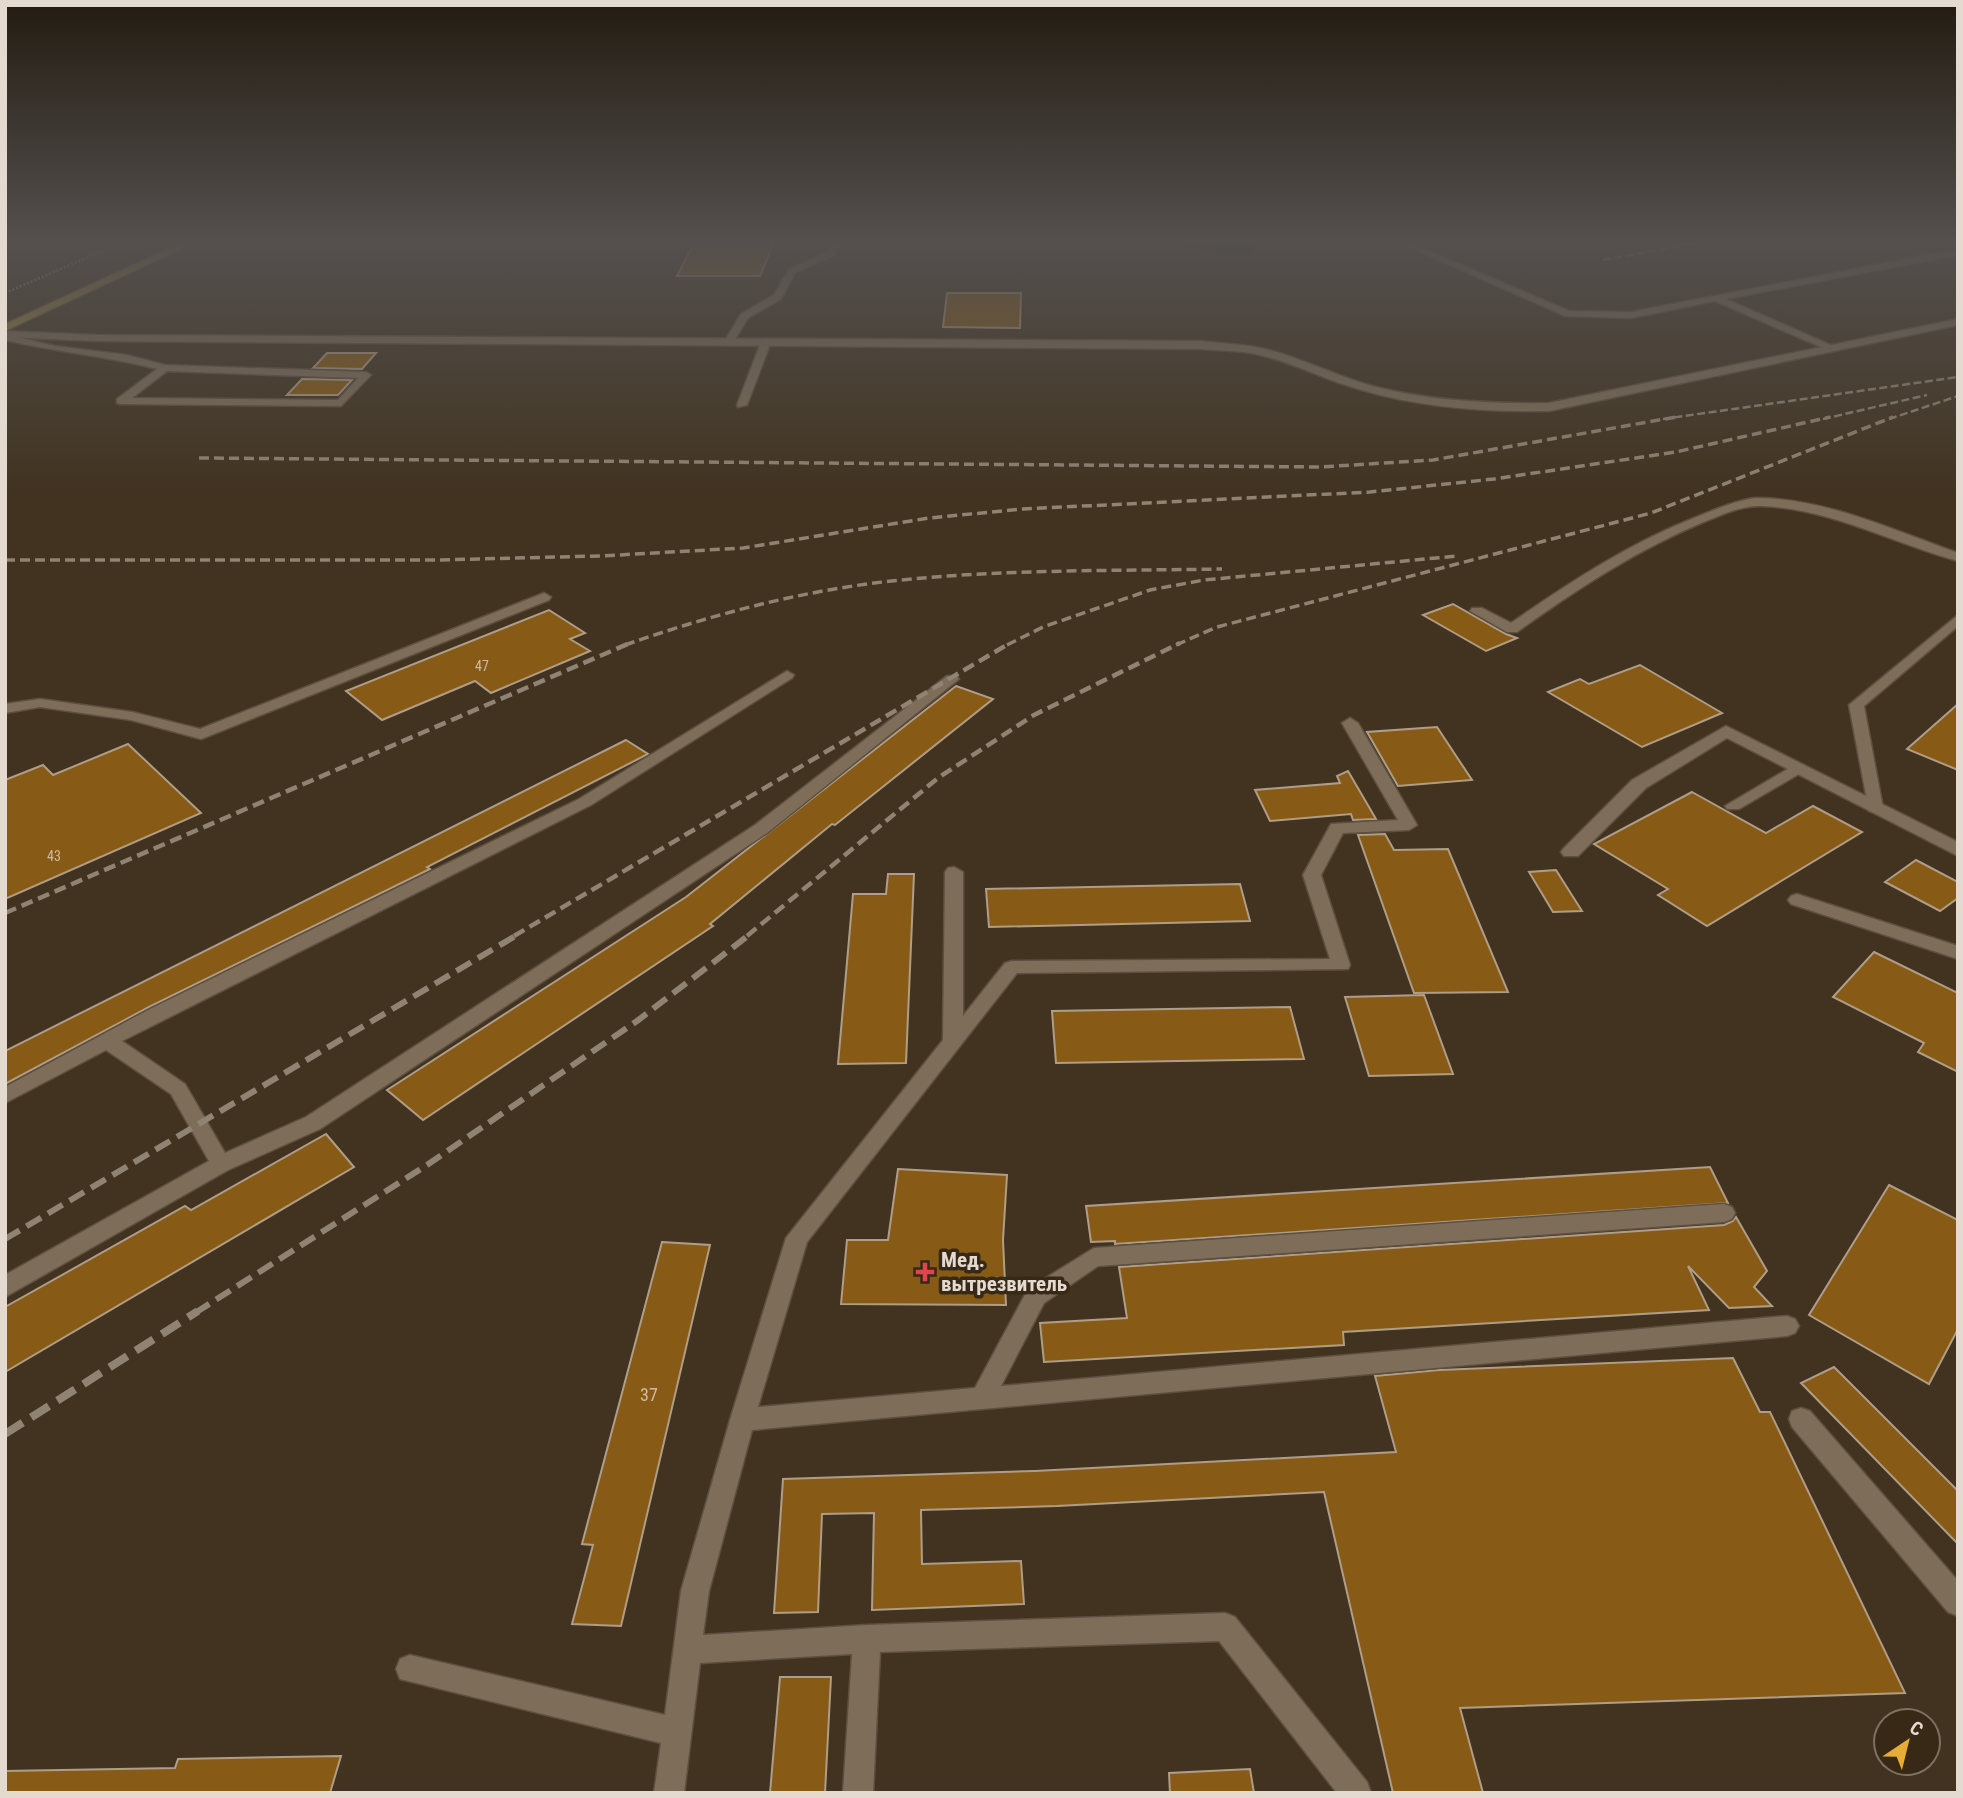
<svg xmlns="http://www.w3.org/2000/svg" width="1963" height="1798" viewBox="0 0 1963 1798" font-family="'Roboto Condensed',sans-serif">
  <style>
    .water { fill: #091c1d }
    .building { fill: #875b15; stroke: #af9d88; stroke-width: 2 }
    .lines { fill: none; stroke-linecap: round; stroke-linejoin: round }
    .lane-casing { stroke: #5d5040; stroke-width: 3 }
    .street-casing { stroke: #5d5040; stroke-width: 3 }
    .primary-casing { stroke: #5d5040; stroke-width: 3 }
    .path { stroke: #918576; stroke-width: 2.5; stroke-dasharray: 2 2; stroke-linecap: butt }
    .lane { fill: #7e6e59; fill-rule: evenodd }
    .street { fill: #7e6e59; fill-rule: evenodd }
    .primary { fill: #97843b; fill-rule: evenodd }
    .rail-far4 { stroke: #8f8374; stroke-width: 2.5; stroke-dasharray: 8 3.5; stroke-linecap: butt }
    .rail-far3 { stroke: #8f8374; stroke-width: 3.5; stroke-dasharray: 10 5; stroke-linecap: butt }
    .rail-far2 { stroke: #8f8374; stroke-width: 4.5; stroke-dasharray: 12 6; stroke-linecap: butt }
    .rail-far1 { stroke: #8f8374; stroke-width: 6; stroke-dasharray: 17 8; stroke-linecap: butt }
    .rail { stroke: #8f8374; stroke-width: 8; stroke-dasharray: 21 10; stroke-linecap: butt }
    .health-dot { fill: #e0444e; stroke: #372916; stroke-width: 2.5 }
    .labels { text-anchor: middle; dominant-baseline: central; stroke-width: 7; stroke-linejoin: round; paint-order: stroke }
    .number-label { font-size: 14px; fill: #cdbaa0 }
    .near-number-label { font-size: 18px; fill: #cdbaa0 }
    .near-poi-label { font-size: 21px; font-weight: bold; fill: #e4dacf; stroke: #372916; text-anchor: start }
  </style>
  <rect width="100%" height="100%" fill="#413320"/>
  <polygon class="water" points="1177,243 1256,243 1250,254 1223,255 1211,249 1171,246"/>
  <g class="building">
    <polygon points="694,243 774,243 760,276 677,276"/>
    <polygon points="947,293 1021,293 1020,328 943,327"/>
    <polygon points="327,353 376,353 362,369 313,368"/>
    <polygon points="302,379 352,380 338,395 287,395"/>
    <polygon points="1453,604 1506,634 1517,638 1486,651 1423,615"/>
    <polygon points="549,610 585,633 570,639 590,651 491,693 475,681 382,720 346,691"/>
    <polygon points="1640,665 1722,713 1642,747 1548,692 1580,679 1589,684"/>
    <polygon points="956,686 993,699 835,825 832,824 710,924 713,926 423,1120 387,1090 686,897"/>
    <polygon points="1958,704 1958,770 1907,749"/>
    <polygon points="1437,727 1472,780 1398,786 1367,732"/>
    <polygon points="626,740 648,754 427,867 430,869 149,1007 5,1084 5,1051"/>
    <polygon points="128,744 201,813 5,899 5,780 43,765 53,775"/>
    <polygon points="1348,771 1376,819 1353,820 1351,814 1270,821 1255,790 1340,783 1337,776"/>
    <polygon points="1692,792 1766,833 1813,806 1862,832 1707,926 1658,895 1668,889 1594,844"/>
    <polygon points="1385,834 1394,850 1448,849 1508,992 1414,993 1358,835"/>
    <polygon points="1916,860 1958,882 1958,898 1940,911 1885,882"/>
    <polygon points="1556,870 1582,911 1553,912 1529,872"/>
    <polygon points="888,874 914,874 906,1063 838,1064 853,894 886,894"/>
    <polygon points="1240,884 1250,921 989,927 986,889"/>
    <polygon points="1874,952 1958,993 1958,1072 1918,1052 1924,1043 1833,997"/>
    <polygon points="1424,995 1453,1074 1369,1076 1345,997"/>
    <polygon points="1290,1007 1304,1059 1056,1063 1052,1011"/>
    <polygon points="326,1134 354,1167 5,1372 5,1307 185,1206 191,1210"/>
    <polygon points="1710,1167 1728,1203 1115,1244 1115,1241 1091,1242 1086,1206"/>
    <polygon points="898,1169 1007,1175 1003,1240 1006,1305 841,1304 847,1240 888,1240"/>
    <polygon points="1889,1185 1958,1220 1958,1329 1929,1384 1809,1315"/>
    <polygon points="1736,1217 1767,1271 1754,1287 1772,1306 1729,1308 1688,1266 1709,1310 1343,1332 1344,1345 1044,1362 1040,1323 1127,1318 1119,1267 1724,1225 1733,1221"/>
    <polygon points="662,1242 710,1245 621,1626 572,1624 593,1545 582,1544"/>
    <polygon points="1733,1358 1760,1412 1770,1412 1905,1693 1460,1708 1483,1793 1393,1793 1324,1492 1057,1506 921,1510 922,1564 1021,1561 1024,1604 872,1610 874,1513 822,1514 818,1612 774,1613 783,1479 1035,1471 1396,1452 1375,1376 1439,1370"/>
    <polygon points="1834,1367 1958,1491 1958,1544 1801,1383"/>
    <polygon points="780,1677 831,1677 825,1793 770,1793"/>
    <polygon points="341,1756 330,1793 5,1793 5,1771 175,1768 178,1759"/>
    <polygon points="1250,1769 1254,1793 1170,1793 1169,1773"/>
  </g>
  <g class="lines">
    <defs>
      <g id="lane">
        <polygon points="831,243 839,243 835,255 795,273 781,299 748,318 732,344 726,344 724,342 741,314 774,295 789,269 828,252"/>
        <polygon points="1400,243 1410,243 1569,311 1631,312 1958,249 1958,255 1726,299 1833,346 1835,348 1830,351 1715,301 1631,318 1565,316"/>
        <path d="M5,334L55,346L127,355L165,365L366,372L371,375L341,406L121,404L117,403V399L157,369C107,356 56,352 5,340ZM167,371L358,378L338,400L132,398Z"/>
        <polygon points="766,339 771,342 747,405 738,407 737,405 761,342"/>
        <path d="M1755,498C1825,498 1893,530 1958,553V561C1892,543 1832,509 1762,506C1743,505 1724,514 1706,521C1638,549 1577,589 1517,632H1507L1470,611L1472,608H1482L1511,623C1569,583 1628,544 1694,518C1714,510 1734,501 1755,498Z"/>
        <polygon points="544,593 551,597 549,600 201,739 131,720 40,707 5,713 5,704 40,699 132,712 200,729"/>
        <polygon points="1958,615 1958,626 1864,706 1883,808 1875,813 1869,811 1849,705"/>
        <polygon points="787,671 794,675 792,678 591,805 122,1041 185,1084 225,1153 306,1117 755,825 947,676 957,676 959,679 767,833 320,1129 228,1170 5,1297 5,1275 209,1161 171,1094 106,1050 5,1103 5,1087 150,1009 579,799"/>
        <polygon points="1350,718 1358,723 1417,825 1409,830 1343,833 1321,875 1350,965 1348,969 1017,973 807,1242 758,1407 975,1388 1028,1289 1094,1248 1724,1204 1732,1207 1735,1213 1732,1219 1724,1222 1098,1266 1044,1303 1001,1386 1787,1316 1795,1319 1799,1326 1795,1333 1787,1336 752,1430 709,1591 703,1635 867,1625 1225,1613 1235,1617 1367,1782 1371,1793 1337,1793 1219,1641 880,1652 873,1793 843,1793 852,1654 700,1663 684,1793 654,1793 661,1743 400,1679 396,1669 400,1659 410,1655 665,1715 681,1591 730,1420 786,1238 943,1040 945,872 948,868 954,867 963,872 963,1016 1005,963 1012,961 1330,959 1303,875 1331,824 1398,820 1342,723"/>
        <polygon points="1798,763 1804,765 1806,768 1804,771 1739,809 1727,809 1725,806"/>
        <polygon points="1797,894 1958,946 1958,959 1791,904 1788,900 1791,896"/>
        <polygon points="1801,1408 1810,1411 1958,1581 1958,1616 1948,1612 1792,1427 1789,1419 1792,1411"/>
      </g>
      <g id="street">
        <path d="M1958,319V325L1549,411C1486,412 1423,408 1362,390C1327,381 1295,363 1260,355C1241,350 1221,351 1201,349L96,341L5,337V331L96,335L1201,341C1223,344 1244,344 1265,349C1302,358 1336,376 1372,386C1430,401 1490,404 1549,403Z"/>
        <polygon points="1726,726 1958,842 1958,856 1727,738 1646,788 1578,856 1564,856 1561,852 1564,848 1632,780"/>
      </g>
      <polygon id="primary" points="181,243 194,243 5,331 5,324"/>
    </defs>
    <use href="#lane" class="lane-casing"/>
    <use href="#street" class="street-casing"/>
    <use href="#primary" class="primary-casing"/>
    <polyline class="path" points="5,293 121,243"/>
    <use href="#lane" class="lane"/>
    <use href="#street" class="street"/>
    <use href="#primary" class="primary"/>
    <g class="rail-far4">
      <polyline points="1603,260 1698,243"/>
      <polyline points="1663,419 1958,377"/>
      <polyline points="1823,419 1927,395"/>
      <polyline points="1889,419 1958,396"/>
    </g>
    <g class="rail-far3">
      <polyline points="199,458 1320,467 1433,460 1676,417"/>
      <polyline points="5,560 437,560 600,556 743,548 929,518 1023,509 1370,492 1494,479 1676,452 1830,417"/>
      <path d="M625,645C708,616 796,592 883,582C995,569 1109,571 1222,569"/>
      <polyline points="1007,645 1043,627 1150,590 1204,580 1457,556"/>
      <polyline points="1176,645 1217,627 1651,513 1893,417"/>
    </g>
    <g class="rail-far2">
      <polyline points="5,913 630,643"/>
      <polyline points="514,936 1010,643"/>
      <polyline points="747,936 938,778 1034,715 1180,643"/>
    </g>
    <g class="rail-far1">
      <polyline points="5,1239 517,935"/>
      <polyline points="195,1313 427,1165 637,1021 749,935"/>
    </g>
    <polyline class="rail" points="5,1434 198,1311"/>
  </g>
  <linearGradient id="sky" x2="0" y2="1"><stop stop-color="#241c12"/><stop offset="0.49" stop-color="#54504e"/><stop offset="1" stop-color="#54504e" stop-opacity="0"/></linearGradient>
  <rect width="1963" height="494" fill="url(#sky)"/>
  <path class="health-dot" d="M921.5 1261.5h7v7h7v7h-7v7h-7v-7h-7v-7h7z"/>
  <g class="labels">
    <g class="number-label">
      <text x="482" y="666">47</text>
      <text x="54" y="856">43</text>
    </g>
    <g class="near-number-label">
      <text x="649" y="1394">37</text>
    </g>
    <g class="near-poi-label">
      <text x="941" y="1260">Мед.<tspan x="941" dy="24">вытрезвитель</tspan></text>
    </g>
  </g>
  <rect width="1963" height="1798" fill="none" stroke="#e4dacf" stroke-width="14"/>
  <g transform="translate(1907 1742) rotate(35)"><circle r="33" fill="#372916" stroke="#7c7060" stroke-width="2"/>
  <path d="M0-5L12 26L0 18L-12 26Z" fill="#e6ac36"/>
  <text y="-10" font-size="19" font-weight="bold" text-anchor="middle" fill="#e4dacf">С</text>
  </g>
</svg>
